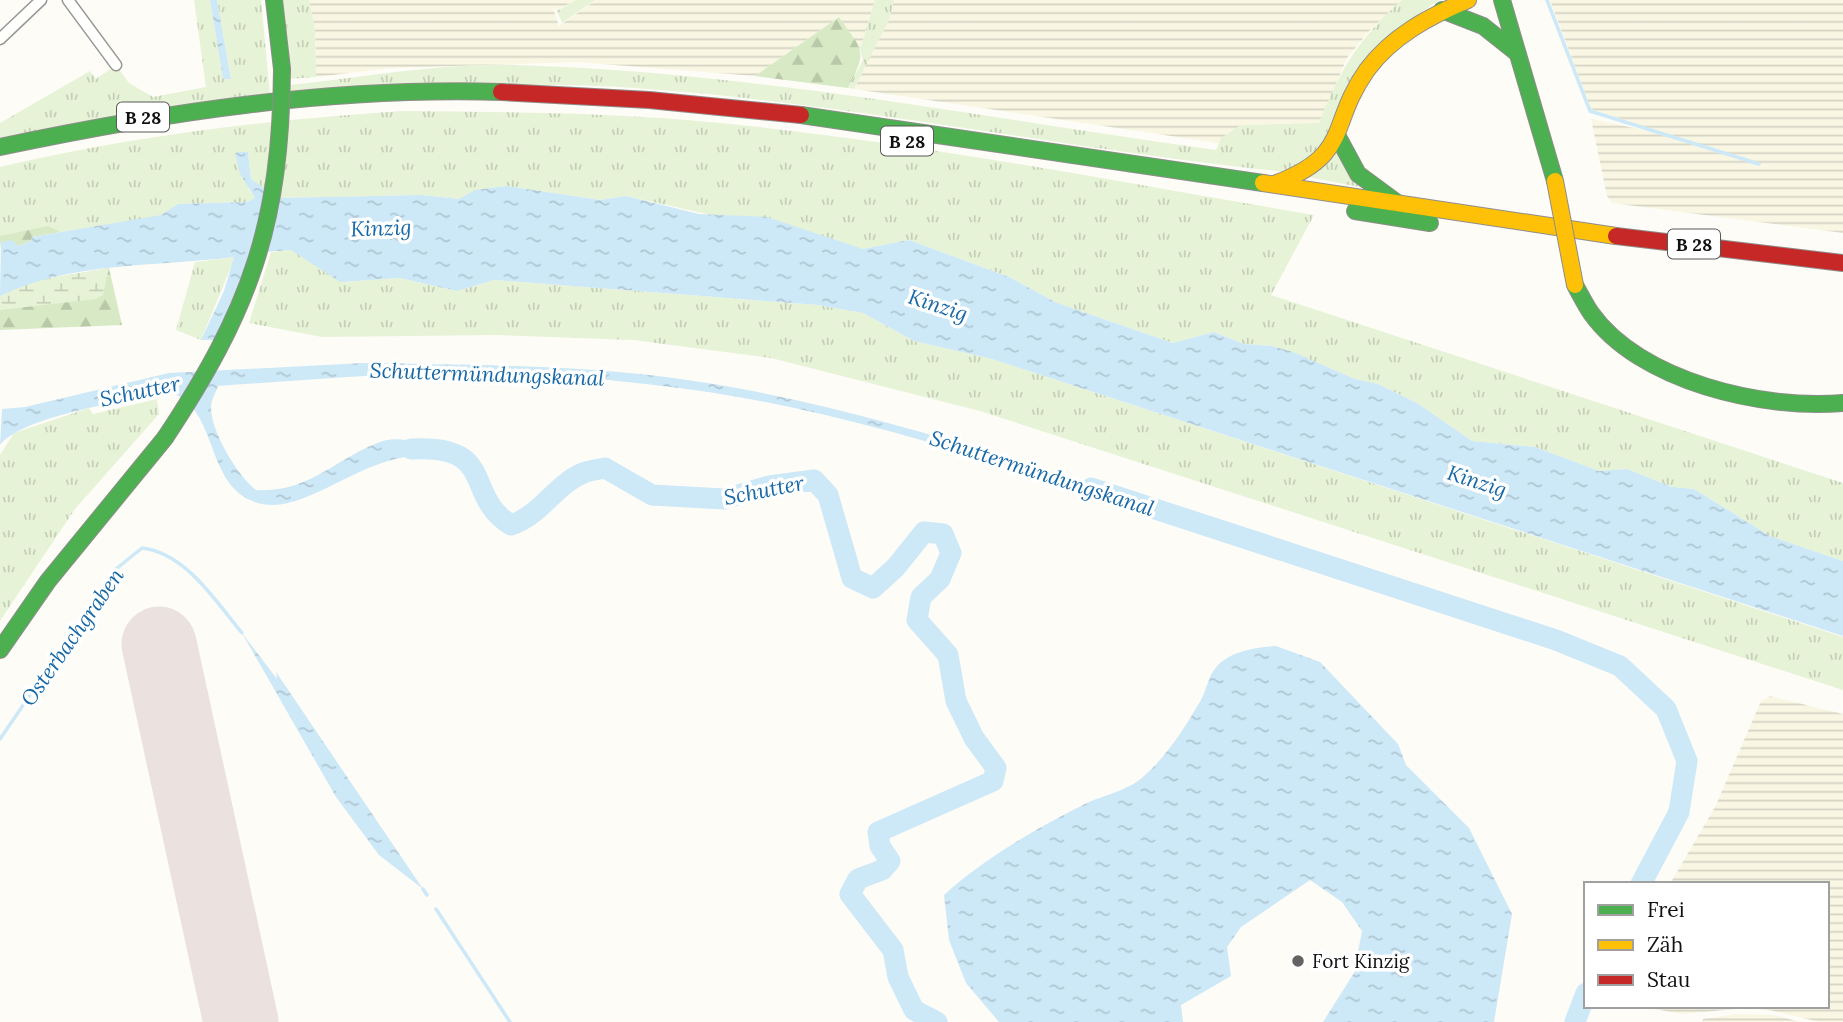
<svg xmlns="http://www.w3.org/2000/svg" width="1843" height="1022" viewBox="0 0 1843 1022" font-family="Lora,serif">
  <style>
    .farmland { fill: url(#farmland-rules) }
    .grass { fill: url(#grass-tufts) }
    .forest { fill: url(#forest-firs) }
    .wetland { fill: url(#wetland-marsh) }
    .water { fill: url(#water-ripples) }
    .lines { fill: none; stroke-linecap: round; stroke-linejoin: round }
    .stream { stroke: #cde8f7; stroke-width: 3.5 }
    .river { stroke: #cde8f7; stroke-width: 21 }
    .runway { stroke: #ebe1df; stroke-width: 75 }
    .street-casing { stroke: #979795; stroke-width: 13 }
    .fast-casing { stroke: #8e8d8b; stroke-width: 18 }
    .slow-casing { stroke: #8e8d8b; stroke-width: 18 }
    .jam-casing { stroke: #8e8d8b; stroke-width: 18 }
    .street { stroke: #fffffe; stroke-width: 10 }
    .fast { stroke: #4caf50; stroke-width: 16 }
    .slow { stroke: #ffc107; stroke-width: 16 }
    .jam { stroke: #c62828; stroke-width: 16 }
    .fast-bridge-casing { stroke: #8e8d8b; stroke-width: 18; stroke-linecap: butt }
    .slow-bridge-casing { stroke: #8e8d8b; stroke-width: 18; stroke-linecap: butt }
    .fast-bridge { stroke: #4caf50; stroke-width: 16 }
    .slow-bridge { stroke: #ffc107; stroke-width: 16 }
    .poi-dot { fill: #646362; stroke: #fff; stroke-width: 2.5 }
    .labels { text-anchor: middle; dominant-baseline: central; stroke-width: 7; stroke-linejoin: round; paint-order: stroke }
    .shield { fill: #fff; stroke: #585858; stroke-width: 2 }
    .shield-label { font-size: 18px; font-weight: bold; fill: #111 }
    .poi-label { font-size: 19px; fill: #111; stroke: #fff; text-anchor: start }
    .water-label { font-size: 21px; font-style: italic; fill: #1768a6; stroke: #fff }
  </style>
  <defs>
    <pattern id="farmland-rules" width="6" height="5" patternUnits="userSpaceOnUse" patternTransform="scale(1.75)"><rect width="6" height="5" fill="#f9f7e4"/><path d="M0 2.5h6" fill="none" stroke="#d4d3c3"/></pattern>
    <pattern id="grass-tufts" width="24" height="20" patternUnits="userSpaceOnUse" patternTransform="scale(1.75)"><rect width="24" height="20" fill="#e7f3d7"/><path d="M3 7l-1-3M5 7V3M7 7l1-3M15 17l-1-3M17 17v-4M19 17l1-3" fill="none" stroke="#c5cfb8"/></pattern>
    <pattern id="forest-firs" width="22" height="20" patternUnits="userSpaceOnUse" patternTransform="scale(1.75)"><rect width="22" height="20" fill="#d8eac5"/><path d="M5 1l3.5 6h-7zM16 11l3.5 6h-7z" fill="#b8c8a8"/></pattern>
    <pattern id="wetland-marsh" width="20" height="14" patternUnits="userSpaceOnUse" patternTransform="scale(1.75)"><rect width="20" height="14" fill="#e7f3d7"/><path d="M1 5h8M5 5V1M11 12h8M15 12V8" fill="none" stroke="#c5cfb8"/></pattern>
    <pattern id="water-ripples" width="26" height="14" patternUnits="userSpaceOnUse" patternTransform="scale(1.75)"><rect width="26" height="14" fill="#cde8f7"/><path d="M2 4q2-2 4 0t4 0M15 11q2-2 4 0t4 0" fill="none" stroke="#afc6d3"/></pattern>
  </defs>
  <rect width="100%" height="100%" fill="#fdfcf7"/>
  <g class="farmland">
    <polygon points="309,0 576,0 557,10 553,8 559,26 596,0 875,0 860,49 839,17 755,76 577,62 391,68 316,77 315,28"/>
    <polygon points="894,0 1402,0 1370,30 1347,58 1319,123 1241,125 1218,143 854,89 889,20"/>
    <polygon points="1550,0 1843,0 1843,233 1612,203 1607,196 1591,119 1644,130 1769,167 1591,109"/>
    <polygon points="1770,696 1843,714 1843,1022 1820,1022 1769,1010 1746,1008 1682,1014 1638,1006 1827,1006 1827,884 1670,884 1715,807 1761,701"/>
    <polygon points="1737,1014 1774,1015 1800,1022 1702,1022 1703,1019"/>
  </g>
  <g class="grass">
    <polygon points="194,0 210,0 223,79 231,78 217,0 261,0 270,94 0,139 0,123 90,71 96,79 116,65 129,83 153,97 206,87"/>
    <polygon points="282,0 309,0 315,28 316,77 290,79"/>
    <polygon points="576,0 595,0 562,23 557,11"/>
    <polygon points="875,0 894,0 889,20 854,89 848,88 863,60 860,49"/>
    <path d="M1402,0H1439L1404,25L1320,153L1286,172C1068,150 854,103 635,88C521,80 405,89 290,92V85C366,77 440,63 517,65C752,72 984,118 1216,150L1221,138L1241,125L1319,123C1340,70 1358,39 1402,0Z"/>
    <path d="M402,111C497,112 592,112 687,120C897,138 1106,180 1314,215L1271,295L1843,483V561L1770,536L1694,489L1672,487L1627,469L1599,471L1535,447L1472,441L1417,403L1378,384L1355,379L1292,352L1272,346L1244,344L1214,332L1173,343L1057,303L1009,277L909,240L864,249L626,196L600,200L506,186L476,190L460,199L422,195L278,198L251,179L248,152H241L249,190L256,198L247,202L178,204L162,215L142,219L61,232L47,227L0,236V167C132,136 266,120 402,111Z"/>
    <polygon points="1336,148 1365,188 1308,177"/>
    <polygon points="291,250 341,282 400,278 457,291 494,280 818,305 863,313 914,341 992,359 1843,637 1843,690 980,411 771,358 633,340 497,335 322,337 249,323 271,252"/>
    <polygon points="235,257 201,340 176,330 195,262"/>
    <polygon points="157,399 159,414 75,509 0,621 0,455 14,433 89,408 93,414"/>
  </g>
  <g class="forest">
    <path d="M839,17C863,52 868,49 848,88L755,76Z"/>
    <polygon points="48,226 61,232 32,237 31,241 18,246 1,242 0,249 0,236"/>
    <polygon points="109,268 122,325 0,330 0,296 28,282"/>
  </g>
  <polygon class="wetland" points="109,268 103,295 96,299 0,310 0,296 28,282"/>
  <g class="water">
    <polygon points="210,0 217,0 231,79 223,79"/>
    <path d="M241,152H248L251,179L278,198L422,195L459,199L475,190L506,186L600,200L626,196L699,214L767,217L863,249L909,240L1009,277L1057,303L1173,343L1214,332L1244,344L1272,346L1293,352L1355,379L1378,384L1417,403L1472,441L1535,447L1599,471L1627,469L1672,487L1694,489L1770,536L1843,561V636L992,359L914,341L863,313L818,305L494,280L457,291L400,278L340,282L291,250L251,253L215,340H201L224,291L234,257C156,267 72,261 0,296L1,242L12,240L18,246L31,241L32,237L161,215L178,204L247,202L255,198L240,174L235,153Z"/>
    <path d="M364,363C464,365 566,364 666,377C821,397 968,445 1117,492L1114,499C975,456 838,410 694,390C605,378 514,370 424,373C356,376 287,381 218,386C216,392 211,400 211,407C211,432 237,475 256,490C311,493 336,457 383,441C398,436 422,443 438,444L433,457C364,446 302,525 250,500C205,480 217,404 168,392C130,400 22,416 0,445L2,409L25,407L169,373Z"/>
    <polygon points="242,633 277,679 276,672 423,889 379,855 336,797"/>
    <path d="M1276,646L1320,662L1398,744L1406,765L1469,828L1512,914L1494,1022H1323L1354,973L1362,931L1342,902L1310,880L1241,927L1227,947L1231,976L1181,1005L1183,1022H999L966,983L949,940L944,895C985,858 1037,828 1087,803C1104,795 1130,790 1144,776C1168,755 1185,727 1201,700C1206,691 1208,678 1214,670C1228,651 1254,648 1276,646Z"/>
  </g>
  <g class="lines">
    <g class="stream">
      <polyline points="1547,0 1590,111 1759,164"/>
      <path d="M0,739L116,569L142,548C186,553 216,602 242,633"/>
      <polyline points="423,889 427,895"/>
      <polyline points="436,909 510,1022"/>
    </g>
    <g class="river">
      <path d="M411,449C498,444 463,496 511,525C540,516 555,485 583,473C590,470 599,469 605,468L652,495L724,499L769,486L814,480L828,495L852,578L873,588L896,567L924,532L943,534L951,553L940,579L921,597L917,620L948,655L956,701L974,738L996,768L993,781L878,832L880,846L890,861L882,870L858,879L850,894L893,950L898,977L914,1010L937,1022"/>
      <polyline points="1091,488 1556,640 1620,666 1666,709 1687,761 1679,812 1641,884"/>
      <polyline points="1575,1022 1586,993"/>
    </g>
    <polyline class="runway" points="159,644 241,1022"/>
    <defs>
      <g id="street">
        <polyline points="68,0 116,65"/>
        <polyline points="0,39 41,0"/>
      </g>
      <g id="fast">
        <polyline points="274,0 282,69"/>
        <polyline points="1502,0 1555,181"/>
        <polyline points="1442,10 1483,26 1517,53"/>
        <polyline points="801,115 1263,183"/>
        <polyline points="1338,137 1358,174 1396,202"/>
        <path d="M0,147C165,112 331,87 501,92"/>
        <polyline points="1355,211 1430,223"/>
        <path d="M1575,285C1580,294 1585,304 1591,313C1640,382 1764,410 1843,403"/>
        <polyline points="0,650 48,581 165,438"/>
      </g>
      <g id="slow">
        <polyline points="1263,183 1616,236"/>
        <path d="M1277,183C1352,154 1328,125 1367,70C1392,36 1430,16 1468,0"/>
      </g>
      <g id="jam">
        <polyline points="501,92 649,100 801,115"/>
        <polyline points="1616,236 1843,263"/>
      </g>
    </defs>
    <use href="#street" class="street-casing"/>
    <use href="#fast" class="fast-casing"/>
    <use href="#slow" class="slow-casing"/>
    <use href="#jam" class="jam-casing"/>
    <use href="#street" class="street"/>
    <use href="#fast" class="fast"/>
    <use href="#slow" class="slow"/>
    <use href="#jam" class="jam"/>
    <defs>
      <path id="fast-bridge" d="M165,438C250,310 281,224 282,69"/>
      <polyline id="slow-bridge" points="1555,181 1575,285"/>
    </defs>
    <use href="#fast-bridge" class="fast-bridge-casing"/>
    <use href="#slow-bridge" class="slow-bridge-casing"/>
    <use href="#fast-bridge" class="fast-bridge"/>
    <use href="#slow-bridge" class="slow-bridge"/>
  </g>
  <circle class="poi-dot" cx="1298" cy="961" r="7"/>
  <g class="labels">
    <g class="shield">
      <rect x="117" y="102.5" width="52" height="29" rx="5"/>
      <rect x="881" y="126.5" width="52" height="29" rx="5"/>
      <rect x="1668" y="229.5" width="52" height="29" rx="5"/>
    </g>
    <g class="shield-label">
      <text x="143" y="117">B 28</text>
      <text x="907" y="141">B 28</text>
      <text x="1694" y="244">B 28</text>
    </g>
    <g class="poi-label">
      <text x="1312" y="961">Fort Kinzig</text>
    </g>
    <g class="water-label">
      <text transform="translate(381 228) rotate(-2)">Kinzig</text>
      <text transform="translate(938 305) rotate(18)">Kinzig</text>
      <text transform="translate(487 374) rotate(2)">Schuttermündungskanal</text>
      <text transform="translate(140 391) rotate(-12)">Schutter</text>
      <text transform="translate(1042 473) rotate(18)">Schuttermündungskanal</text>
      <text transform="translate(1477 481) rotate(18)">Kinzig</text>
      <text transform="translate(764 490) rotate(-11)">Schutter</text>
      <text transform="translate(72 637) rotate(-55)">Osterbachgraben</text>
    </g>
  </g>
  <rect x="1584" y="882" width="245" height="126" fill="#ffffff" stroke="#a0a0a0" stroke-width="2"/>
  <rect x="1598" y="905" width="35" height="10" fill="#4caf50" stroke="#a0a0a0" stroke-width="2"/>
  <text x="1647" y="917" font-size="21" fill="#111111">Frei</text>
  <rect x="1598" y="940" width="35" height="10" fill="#ffc107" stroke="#a0a0a0" stroke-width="2"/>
  <text x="1647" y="952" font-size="21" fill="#111111">Zäh</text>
  <rect x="1598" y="975" width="35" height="10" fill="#c62828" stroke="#a0a0a0" stroke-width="2"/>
  <text x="1647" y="987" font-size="21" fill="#111111">Stau</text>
</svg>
